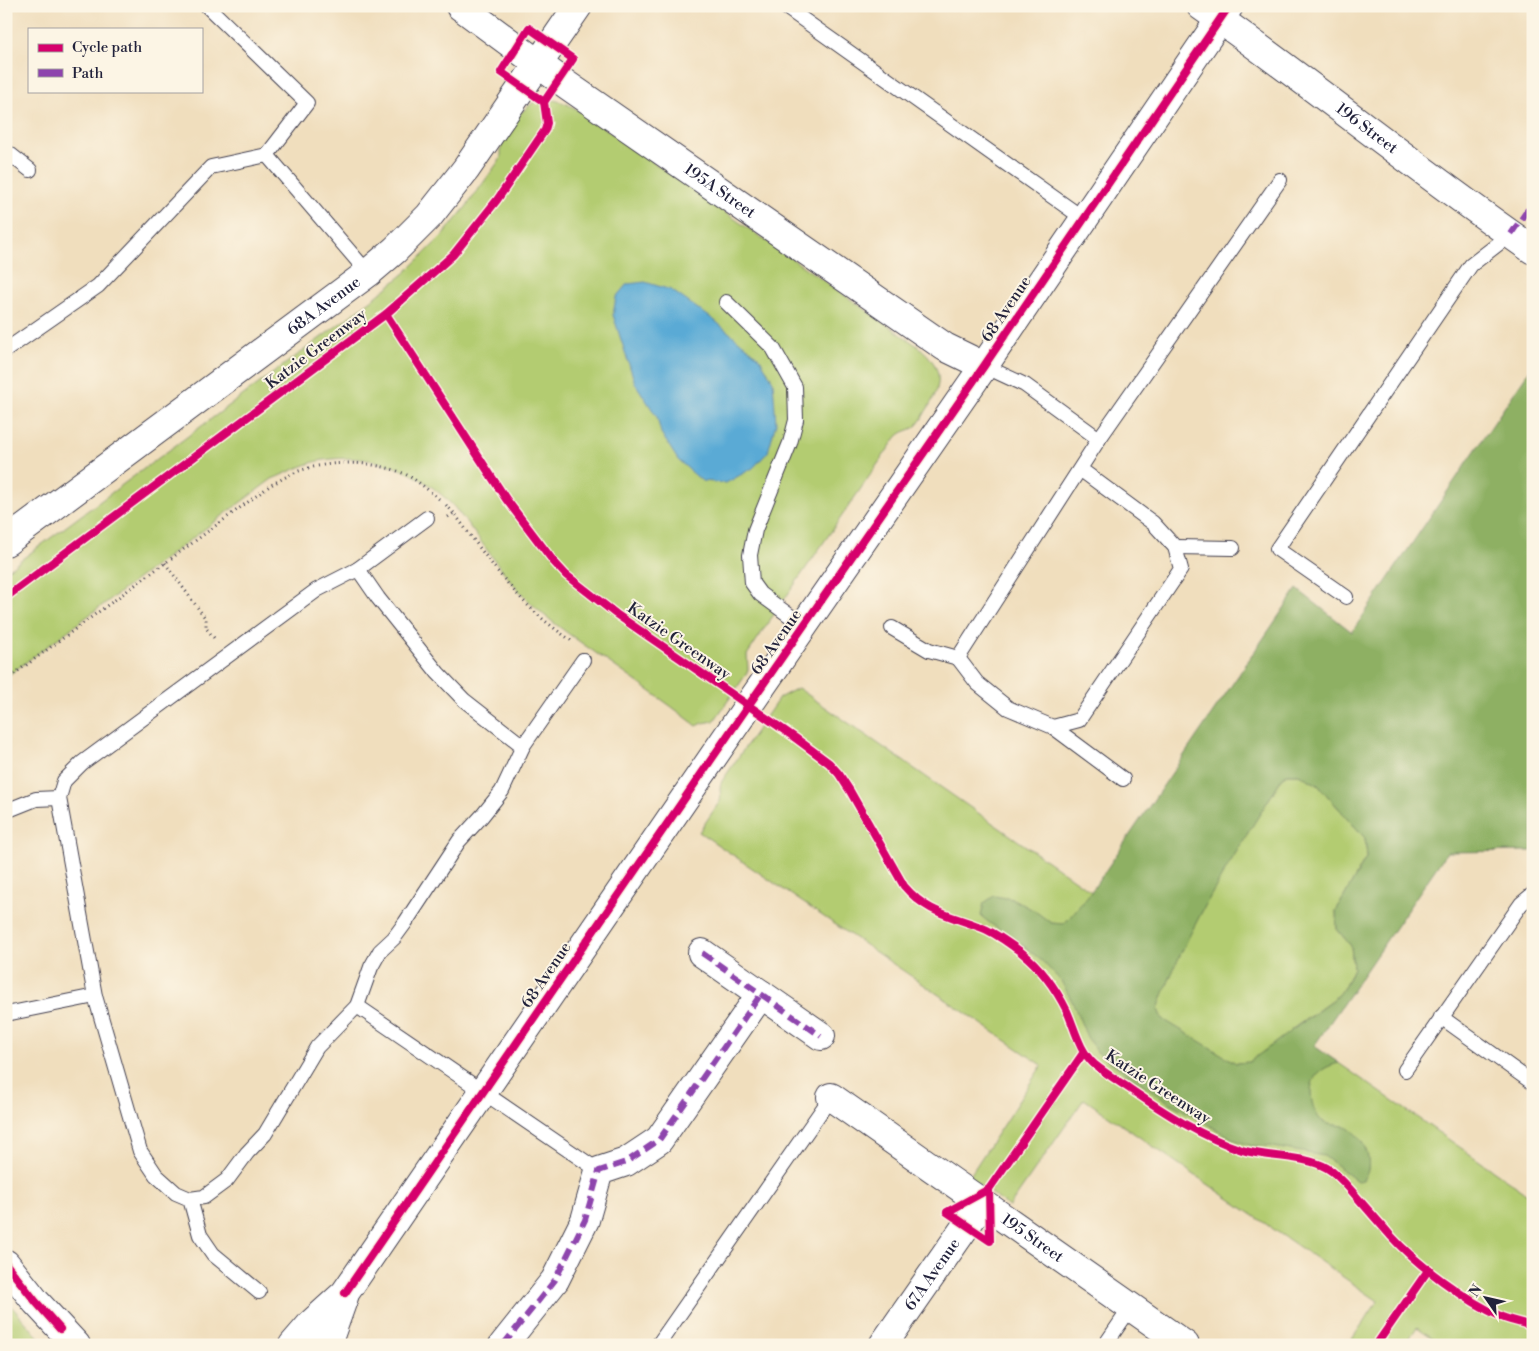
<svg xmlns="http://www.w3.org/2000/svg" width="1539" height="1351" viewBox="0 0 1539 1351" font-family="'Libre Bodoni',serif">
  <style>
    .green { fill: #b3cc71; stroke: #6a7756 }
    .forest { fill: #8eb063; stroke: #58694f; fill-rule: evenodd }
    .water { fill: #5aaad5; stroke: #3e6688 }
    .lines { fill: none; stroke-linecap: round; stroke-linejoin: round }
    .lane-casing { stroke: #413e4e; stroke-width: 16 }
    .street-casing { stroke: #413e4e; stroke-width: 30 }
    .secondary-casing { stroke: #413e4e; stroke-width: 30 }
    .path { stroke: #413e4e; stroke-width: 3; stroke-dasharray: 1 4; stroke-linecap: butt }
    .lane { stroke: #fff; stroke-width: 14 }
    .street { stroke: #fff; stroke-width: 28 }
    .secondary { stroke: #fff; stroke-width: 28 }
    .quiet { stroke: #8e44ad; stroke-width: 6; stroke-dasharray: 12 6; stroke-linecap: butt }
    .cycleway-casing { stroke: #fcf5e5; stroke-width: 11 }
    .cycleway { stroke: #d6006c; stroke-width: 8 }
    .labels { text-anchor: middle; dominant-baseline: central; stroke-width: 4; stroke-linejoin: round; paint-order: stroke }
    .street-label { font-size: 16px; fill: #22223b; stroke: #fcf5e5 }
  </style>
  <rect width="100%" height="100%" fill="#fcf5e5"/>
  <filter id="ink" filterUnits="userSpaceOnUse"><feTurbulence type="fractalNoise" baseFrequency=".02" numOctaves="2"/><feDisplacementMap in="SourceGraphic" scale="10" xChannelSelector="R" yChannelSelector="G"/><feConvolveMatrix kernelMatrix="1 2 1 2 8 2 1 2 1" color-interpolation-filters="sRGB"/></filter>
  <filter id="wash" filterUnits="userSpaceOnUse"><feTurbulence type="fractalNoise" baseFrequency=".0096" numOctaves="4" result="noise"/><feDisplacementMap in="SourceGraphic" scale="20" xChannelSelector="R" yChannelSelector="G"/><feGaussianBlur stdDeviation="1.12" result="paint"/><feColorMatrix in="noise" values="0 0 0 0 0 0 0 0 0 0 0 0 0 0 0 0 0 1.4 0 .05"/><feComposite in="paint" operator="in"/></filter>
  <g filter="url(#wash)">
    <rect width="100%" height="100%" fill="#f0debd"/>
    <g class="green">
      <path d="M542,99C556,99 566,103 578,110L919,347C944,368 943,385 926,411C923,416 920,423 915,427C907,432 902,430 895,439L766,626L747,655L748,669L747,673L714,721L703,723L697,726C664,700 628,676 593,651C577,640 560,628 544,615C508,585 485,544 455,508C420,469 369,451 318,461C302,465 287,473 272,479L6,677V571L373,299L405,273L443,235L466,207L501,158V142L518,115L534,102Z"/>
      <path d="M798,688L1180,953C1209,893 1245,837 1281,780L1286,774H1299L1318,785L1365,838L1367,856L1336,911L1337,929L1351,946L1353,968L1345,986L1334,999L1291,1030L1533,1198V1345H1443L1417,1327L1405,1345H1348L1378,1301L1084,1099L1009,1207L969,1177L1042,1065L699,832L720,801C722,794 718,789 722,781L779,698Z"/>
      <polygon points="6,1300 34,1332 46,1345 6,1345"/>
    </g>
    <path class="forest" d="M1533,365V851L1447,852L1314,1046L1339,1063C1315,1069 1307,1082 1313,1106C1315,1112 1318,1119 1324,1122C1330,1126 1340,1124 1346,1127C1361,1135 1371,1153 1368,1170C1368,1173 1364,1177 1363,1180L1357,1181L1324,1156L1268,1146H1252L1237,1141L1170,1103L1113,1064L1096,1051L1087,1037L1072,1001L1061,981L1042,961L1015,939L991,924L981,916L984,903L994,896L1013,899L1035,911L1051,923L1064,924L1091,892L1297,589L1352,632ZM1286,774H1299L1318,785L1365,838L1367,856L1336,911L1337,929L1351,946L1353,968L1345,986L1334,999L1249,1062L1236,1063L1166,1021L1161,1017L1158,1009C1187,927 1235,854 1281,780Z"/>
    <polygon class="water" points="645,282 671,290 714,320 759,357 773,381 776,423 768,452 753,468 726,483 702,481 678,460 661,433 657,417 635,383 613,315 616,297 627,284"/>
  </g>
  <g filter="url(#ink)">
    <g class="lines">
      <defs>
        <g id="lane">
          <polyline points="784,6 1084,219"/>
          <polyline points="6,151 30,170"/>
          <polyline points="267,155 368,273"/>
          <polyline points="726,302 773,348 795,387 796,420 790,443 755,530 750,555 752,583 760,594 804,626"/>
          <polyline points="6,350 98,286 211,167 267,155 307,103 207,6"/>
          <polyline points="984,366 1025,385 1099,439 1280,180"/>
          <polyline points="1080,469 1153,523 1175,547 1181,569 1079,720 1053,727 1008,708 977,683 958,658 1099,439"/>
          <polyline points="1175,547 1233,548"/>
          <polygon points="358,569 378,598 438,673 464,700 523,746 502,791 482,816 459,841 405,923 394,938 380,951 371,967 357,1006 317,1047 265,1134 247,1153 227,1180 204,1197 190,1199 176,1193 156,1175 140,1151 95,996 59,798 64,781 82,763 317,590"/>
          <polyline points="358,569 427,518"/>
          <polyline points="1346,597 1277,549 1471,265 1511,234"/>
          <polyline points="892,628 929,650 958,658"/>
          <polyline points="1053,727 1123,779"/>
          <polyline points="523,746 583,660"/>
          <polyline points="6,811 36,799 59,798"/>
          <polyline points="357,1006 599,1171"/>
          <polyline points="6,1014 95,996"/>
          <polyline points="1441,1017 1533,1083"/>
          <polyline points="1405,1070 1521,904 1533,894"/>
          <polyline points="190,1199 200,1235 213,1254 259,1292"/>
          <polyline points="658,1345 831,1097"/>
          <polyline points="1105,1345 1131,1307"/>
        </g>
        <g id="street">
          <path id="s1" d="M460,6L567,85L945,347L984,366"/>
          <path id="s2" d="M6,542L368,273L395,250L429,216L466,169L578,6"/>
          <polyline points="702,953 821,1036"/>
          <path id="s3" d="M831,1097L1185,1345"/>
          <polyline points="503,1345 555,1280 585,1220 599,1171 626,1162 659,1140 761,994"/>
          <path id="s4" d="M883,1345L982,1203"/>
        </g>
        <g id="secondary">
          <path id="s5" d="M1201,6C1313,85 1420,172 1533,250"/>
          <polyline points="6,1264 36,1302 76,1345"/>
          <polyline points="293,1345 312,1323 345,1293 748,706 984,366 1229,6"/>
          <polyline points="325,1345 329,1339 344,1297"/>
        </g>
      </defs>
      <use href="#lane" class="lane-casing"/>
      <use href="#street" class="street-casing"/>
      <use href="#secondary" class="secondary-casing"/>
      <g class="path">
        <polyline points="446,505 454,513"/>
        <path d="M448,517L454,513C480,548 505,585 537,614C548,624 561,633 573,642"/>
        <polyline points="165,563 206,619 206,628 214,638"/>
        <path d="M6,680L271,485C280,480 289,475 299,471C331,460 373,460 405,474C417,480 428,490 439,499"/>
      </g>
      <use href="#lane" class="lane"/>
      <use href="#street" class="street"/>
      <use href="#secondary" class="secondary"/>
      <g class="quiet">
        <polyline points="1511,234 1533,202"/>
        <polyline points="702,953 821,1036"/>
        <polyline points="503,1345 555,1280 585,1220 599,1171 626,1162 659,1140 761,994"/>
      </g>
      <defs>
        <g id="cycleway">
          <polygon points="529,28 573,59 544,102 501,72"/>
          <path d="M386,314L506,499L554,562L566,575L616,614L794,737L829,763L839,774L850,791L904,886C927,913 949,915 980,927C995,932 1008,943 1021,952C1040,967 1056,989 1067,1011C1075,1029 1079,1050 1094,1064C1105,1073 1118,1081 1130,1089C1165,1113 1202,1137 1242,1150C1268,1158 1305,1155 1327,1168C1339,1175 1347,1186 1356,1196C1367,1209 1379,1222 1390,1235C1417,1265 1466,1301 1502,1317C1512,1321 1523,1323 1533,1326"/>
          <polyline points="6,597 386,314 453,255 497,200 545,130 547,123 544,102"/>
          <polyline points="989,1189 1084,1052"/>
          <polygon points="989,1189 990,1241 947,1212"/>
          <polyline points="6,1264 36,1302 60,1329"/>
          <polyline points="345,1293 748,706 984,366 1229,6"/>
          <polyline points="1376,1345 1429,1269"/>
        </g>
      </defs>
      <use href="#cycleway" class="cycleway-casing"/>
      <use href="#cycleway" class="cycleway"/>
    </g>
  </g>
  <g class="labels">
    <g class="street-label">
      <text stroke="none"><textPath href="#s5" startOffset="206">196 Street</textPath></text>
      <text stroke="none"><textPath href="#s1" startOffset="319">195A Street</textPath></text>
      <text stroke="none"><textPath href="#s2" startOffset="396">68A Avenue</textPath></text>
      <text transform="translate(1006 309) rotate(-56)">68 Avenue</text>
      <text transform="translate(316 349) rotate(-37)">Katzie Greenway</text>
      <text transform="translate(679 641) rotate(35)">Katzie Greenway</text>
      <text transform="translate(776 642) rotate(-55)">68 Avenue</text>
      <text transform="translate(546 975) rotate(-56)">68 Avenue</text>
      <text transform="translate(1158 1087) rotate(33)">Katzie Greenway</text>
      <text stroke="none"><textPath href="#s3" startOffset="246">195 Street</textPath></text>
      <text stroke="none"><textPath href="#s4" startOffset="86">67A Avenue</textPath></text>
    </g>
  </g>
  <rect width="1539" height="1351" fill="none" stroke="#fcf5e5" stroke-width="25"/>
  <rect x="28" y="28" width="175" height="65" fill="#fcf5e5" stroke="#a5a1a1"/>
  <rect x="38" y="44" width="25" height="8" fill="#d6006c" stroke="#a5a1a1"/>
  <text x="72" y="52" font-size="15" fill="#22223b">Cycle path</text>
  <rect x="38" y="69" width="25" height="8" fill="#8e44ad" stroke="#a5a1a1"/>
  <text x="72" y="78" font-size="15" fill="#22223b">Path</text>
  <g transform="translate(1486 1298) rotate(304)" stroke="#fcf5e5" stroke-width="4" paint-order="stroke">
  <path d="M0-4L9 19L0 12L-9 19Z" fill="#22223b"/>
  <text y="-8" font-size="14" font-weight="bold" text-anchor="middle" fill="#22223b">N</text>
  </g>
</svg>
